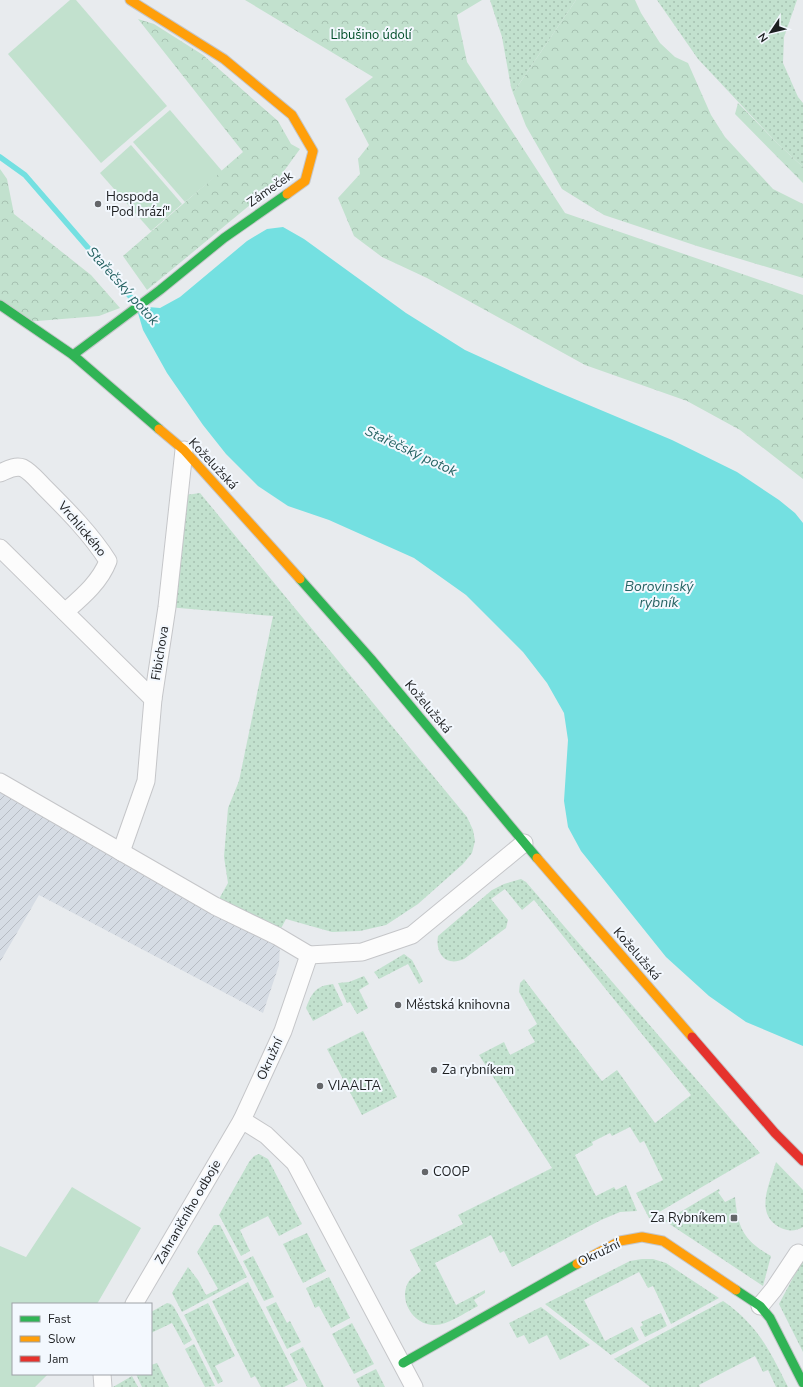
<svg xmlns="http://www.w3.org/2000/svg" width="803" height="1387" viewBox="0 0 803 1387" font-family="'Nunito Sans',sans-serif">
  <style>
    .industrial { fill: url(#industrial-furrows) }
    .grass { fill: url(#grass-dots) }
    .forest { fill: url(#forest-crowns) }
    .pitch { fill: #c2e1ce }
    .water { fill: #74e0e1 }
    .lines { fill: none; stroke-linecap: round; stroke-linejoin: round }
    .stream { stroke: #74e0e1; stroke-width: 5.5 }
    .street-casing { stroke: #c5c6c9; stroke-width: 19 }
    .fast-casing { stroke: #c5c6c9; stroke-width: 11 }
    .slow-casing { stroke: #c5c6c9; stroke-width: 11 }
    .jam-casing { stroke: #c5c6c9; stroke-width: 11 }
    .street { stroke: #fcfcfc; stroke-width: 17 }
    .fast { stroke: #30b455; stroke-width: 9 }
    .slow { stroke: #ff9f0a; stroke-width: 9 }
    .jam { stroke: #e5322d; stroke-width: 9 }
    .poi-dot { fill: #646669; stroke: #f3f8fe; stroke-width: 1.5 }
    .labels { text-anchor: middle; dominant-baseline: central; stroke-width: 4; stroke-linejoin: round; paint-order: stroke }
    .park-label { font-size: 13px; fill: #004d28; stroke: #f3f8fe }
    .street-label { font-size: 13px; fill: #1d1f21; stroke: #f3f8fe }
    .poi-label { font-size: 13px; fill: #1d1f21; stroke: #f3f8fe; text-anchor: start }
    .water-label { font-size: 14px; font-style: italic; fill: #266363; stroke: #f3f8fe }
  </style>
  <defs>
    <pattern id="industrial-furrows" width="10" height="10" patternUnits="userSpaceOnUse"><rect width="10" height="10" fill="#d6dce4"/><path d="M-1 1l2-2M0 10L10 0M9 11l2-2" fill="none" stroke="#b7bcc3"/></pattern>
    <pattern id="grass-dots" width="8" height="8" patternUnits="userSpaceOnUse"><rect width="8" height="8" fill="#c2e1ce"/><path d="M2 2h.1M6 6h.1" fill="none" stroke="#a6c1b1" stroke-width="1.8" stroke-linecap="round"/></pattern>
    <pattern id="forest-crowns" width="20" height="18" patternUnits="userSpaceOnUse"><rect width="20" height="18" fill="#c2e1ce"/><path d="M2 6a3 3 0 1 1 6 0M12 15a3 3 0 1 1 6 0" fill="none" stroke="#a6c1b1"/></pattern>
  </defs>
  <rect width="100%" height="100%" fill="#e8ebee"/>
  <polygon class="industrial" points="0,782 280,945 279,965 263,1013 39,895 0,962"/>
  <g class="grass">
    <polygon points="490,0 576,0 513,93 511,87 502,37"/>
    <polygon points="657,0 797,0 784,37 783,63 798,97 803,103 803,167 776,142 698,59"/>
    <polygon points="200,493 467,817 473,830 475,841 472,853 463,864 418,904 386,925 360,931 332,932 286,919 277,936 215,906 228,883 224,857 228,808 239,781 273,616 167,607 179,496"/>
    <path d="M521,879L526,882L760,1153L649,1218L636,1193L663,1180L644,1141L640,1143L630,1127L612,1136L610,1133L592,1142L593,1145L575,1155L596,1196L614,1187L616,1190L626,1185L637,1211L620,1212L601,1220L512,1267L504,1251L500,1253L491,1235L435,1263L456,1305L485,1290V1293L474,1300L478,1306C466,1312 448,1325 435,1325C414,1326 397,1300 409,1281C412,1277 417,1274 421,1271L410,1250L463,1224L458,1215L552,1168L479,1055L504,1042L510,1055L535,1042L528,1030L537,1024L519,992L520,983L524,979L602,1081L617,1070L655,1123L691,1095L534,900L522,910L505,889L491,899L508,920L506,928L464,959C446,967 435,954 438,936L492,890L504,884Z"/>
    <polygon points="404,954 412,960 423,981 419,984 408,964 379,979 374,972"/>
    <polygon points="364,976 369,984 359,990 368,1008 357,1014 350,1002 347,1003 338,983 349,982"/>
    <path d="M333,984L343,1005L313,1021L306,1008C312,992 316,986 333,984Z"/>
    <polygon points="363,1031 397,1097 362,1115 327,1049"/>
    <polygon points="259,1154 268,1159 302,1224 279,1236 268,1216 240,1230 250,1251 241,1256 219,1215 249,1162 254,1156"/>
    <path d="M776,1162L803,1190V1227C795,1232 787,1231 779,1227C754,1213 770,1183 776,1162Z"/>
    <path d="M719,1189L720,1191L718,1192L725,1202L735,1197C738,1228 743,1240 771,1256L763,1286L665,1221Z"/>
    <polygon points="214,1225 220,1225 247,1277 182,1312 172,1293 188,1267 198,1280 206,1295 218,1289 197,1252"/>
    <polygon points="307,1233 326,1271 303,1283 283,1244"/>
    <polygon points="253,1256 274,1297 264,1301 243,1261"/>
    <polygon points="642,1259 653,1259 666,1263 719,1298 671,1324 653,1286 648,1288 639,1272 584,1300 605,1341 632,1327 639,1340 611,1355 545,1304 630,1261"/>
    <polygon points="803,1259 803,1352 779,1304"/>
    <polygon points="329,1277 350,1318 331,1328 319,1306 315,1308 306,1288"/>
    <polygon points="248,1282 298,1380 284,1387 261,1387 255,1376 251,1378 212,1301"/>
    <path d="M723,1301C758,1325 770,1351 788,1387H776L768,1370L763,1372L755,1356L699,1385L700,1387H650L614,1359Z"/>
    <polygon points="276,1302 287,1323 290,1321 301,1342 287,1349 266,1307"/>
    <polygon points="167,1303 171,1304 174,1307 192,1340 184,1345 172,1323 151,1333 151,1312"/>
    <polygon points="208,1303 235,1356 215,1366 223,1381 218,1384 184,1315"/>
    <polygon points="541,1307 590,1345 560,1360 547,1335 529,1344 524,1335 517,1338 509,1323"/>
    <polygon points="661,1313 667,1326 645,1337 640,1327 643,1325 641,1322"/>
    <polygon points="352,1323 374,1364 354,1374 332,1334"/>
    <polygon points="194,1344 215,1386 205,1387 185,1349"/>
    <polygon points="303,1347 324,1387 307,1387 290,1354"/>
    <polygon points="157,1363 169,1387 142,1387 136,1374 151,1374 151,1365"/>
    <polygon points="376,1369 385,1387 360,1387 356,1379"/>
    <polygon points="132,1376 138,1387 113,1387"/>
  </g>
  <g class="forest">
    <polygon points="245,0 482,0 457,15 467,62 565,213 803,295 803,479 740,430 687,401 585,365 427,278 382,257 354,236 338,198 360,174 358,159 369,145 345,99 373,77"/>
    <polygon points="576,0 635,0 641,13 660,43 675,57 688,63 711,115 725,137 773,189 803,204 803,278 697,246 604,215 562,189 526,126 513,93"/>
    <polygon points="138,19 154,24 203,55 278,121 291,144 300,149 273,186 147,290 123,256 243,152"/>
    <polygon points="738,103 776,142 803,167 803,183 735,114"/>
    <polygon points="0,169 7,179 14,214 91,275 120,308 99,316 25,322 0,305"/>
  </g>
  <g class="pitch">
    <polygon points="70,0 76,0 167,106 101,163 8,54"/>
    <polygon points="170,110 222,171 185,202 133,142"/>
    <polygon points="131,145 182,204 151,231 100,173"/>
    <polygon points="72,1187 141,1228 97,1304 13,1304 13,1374 48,1374 35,1387 0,1387 0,1246 26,1257"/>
  </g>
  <polygon class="water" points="283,227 304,239 406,313 465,350 546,387 672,440 737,472 779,500 795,513 803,523 803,1046 746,1022 709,996 666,957 581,851 568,827 564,801 568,740 564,713 547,683 523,652 466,595 414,558 329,520 288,506 258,486 226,454 203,425 167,373 143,330 136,306 160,308 180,297 247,241 267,229"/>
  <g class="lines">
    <polyline class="stream" points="0,157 25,175 135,302"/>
    <defs>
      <g id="street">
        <path d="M0,473C7,470 15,465 23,468C31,472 38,481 44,487C67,510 91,534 108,561C100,582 82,597 65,612"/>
        <polyline points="0,548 153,699"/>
        <polyline points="0,782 215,906 277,936 309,955"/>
        <polyline points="121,852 146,781 153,699 167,607 184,450"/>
        <polyline points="309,955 362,952 412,935 524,843"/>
        <polyline points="242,1120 266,1135 295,1163 414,1387"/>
        <polyline points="134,1304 242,1120 283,1031 309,955"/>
        <polyline points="760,1306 774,1289 798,1253"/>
        <polyline points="102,1374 103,1387"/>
      </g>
      <g id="fast">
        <polyline points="0,305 73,355 159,429"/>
        <polyline points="73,355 160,290 224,238 287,194"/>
        <polyline points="300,579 371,659 537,858"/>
        <polyline points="736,1290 760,1306 770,1318 803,1383"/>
        <polyline points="403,1363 577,1264"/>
      </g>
      <g id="slow">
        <polyline points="130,0 224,59 292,115 313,151 305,181 287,194"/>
        <polyline points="159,429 184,450 300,579"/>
        <polyline points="537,858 692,1037"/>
        <polyline points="577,1264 620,1241 642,1237 663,1241 736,1290"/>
      </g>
      <polyline id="jam" points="692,1037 775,1133 803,1161"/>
    </defs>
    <use href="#street" class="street-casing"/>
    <use href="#fast" class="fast-casing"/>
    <use href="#slow" class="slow-casing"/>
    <use href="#jam" class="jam-casing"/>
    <use href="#street" class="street"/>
    <use href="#fast" class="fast"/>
    <use href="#slow" class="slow"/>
    <use href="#jam" class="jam"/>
  </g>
  <g class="poi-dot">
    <circle cx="98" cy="204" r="4"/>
    <circle cx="398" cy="1005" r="4"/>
    <circle cx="434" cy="1070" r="4"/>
    <circle cx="320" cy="1086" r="4"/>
    <circle cx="425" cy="1172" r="4"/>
    <rect x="730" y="1214" width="8" height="8" rx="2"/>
  </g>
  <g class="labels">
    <g class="park-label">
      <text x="371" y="35">Libušino údolí</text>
    </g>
    <g class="street-label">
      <text transform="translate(270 189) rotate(-35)">Zámeček</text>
      <text transform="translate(213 464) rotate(47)">Koželužská</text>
      <text transform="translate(82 529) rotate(50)">Vrchlického</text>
      <text transform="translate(160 653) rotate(-81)">Fibichova</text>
      <text transform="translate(428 707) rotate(50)">Koželužská</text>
      <text transform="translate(637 954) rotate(49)">Koželužská</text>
      <text transform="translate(270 1059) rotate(-66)">Okružní</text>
      <text transform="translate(188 1212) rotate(-60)">Zahraničního odboje</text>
      <text transform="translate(599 1253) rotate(-26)">Okružní</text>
    </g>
    <g class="poi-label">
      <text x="106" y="197">Hospoda<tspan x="106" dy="15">"Pod hrází"</tspan></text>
      <text x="406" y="1005">Městská knihovna</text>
      <text x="442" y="1070">Za rybníkem</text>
      <text x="328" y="1086">VIAALTA</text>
      <text x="433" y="1172">COOP</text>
      <text x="726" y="1218" text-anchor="end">Za Rybníkem</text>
    </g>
    <g class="water-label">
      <text transform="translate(123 286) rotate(48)">Stařečský potok</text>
      <text transform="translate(411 451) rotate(25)">Stařečský potok</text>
      <text x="659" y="586">Borovinský<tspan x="659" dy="16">rybník</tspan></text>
    </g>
  </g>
  <rect x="12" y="1303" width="140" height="72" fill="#f3f8fe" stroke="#9da1a6"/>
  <rect x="20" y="1316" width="20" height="6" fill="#30b455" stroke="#9da1a6"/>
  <text x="48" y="1323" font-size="12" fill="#1d1f21">Fast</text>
  <rect x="20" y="1336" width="20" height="6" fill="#ff9f0a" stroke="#9da1a6"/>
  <text x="48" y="1343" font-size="12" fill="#1d1f21">Slow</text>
  <rect x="20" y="1356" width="20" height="6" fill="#e5322d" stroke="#9da1a6"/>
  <text x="48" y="1363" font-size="12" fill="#1d1f21">Jam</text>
  <g transform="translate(771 32) rotate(235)" stroke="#f3f8fe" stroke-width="3" paint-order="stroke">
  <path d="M0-3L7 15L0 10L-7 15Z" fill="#1d1f21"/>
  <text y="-6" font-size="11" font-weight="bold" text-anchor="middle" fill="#1d1f21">N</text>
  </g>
</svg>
